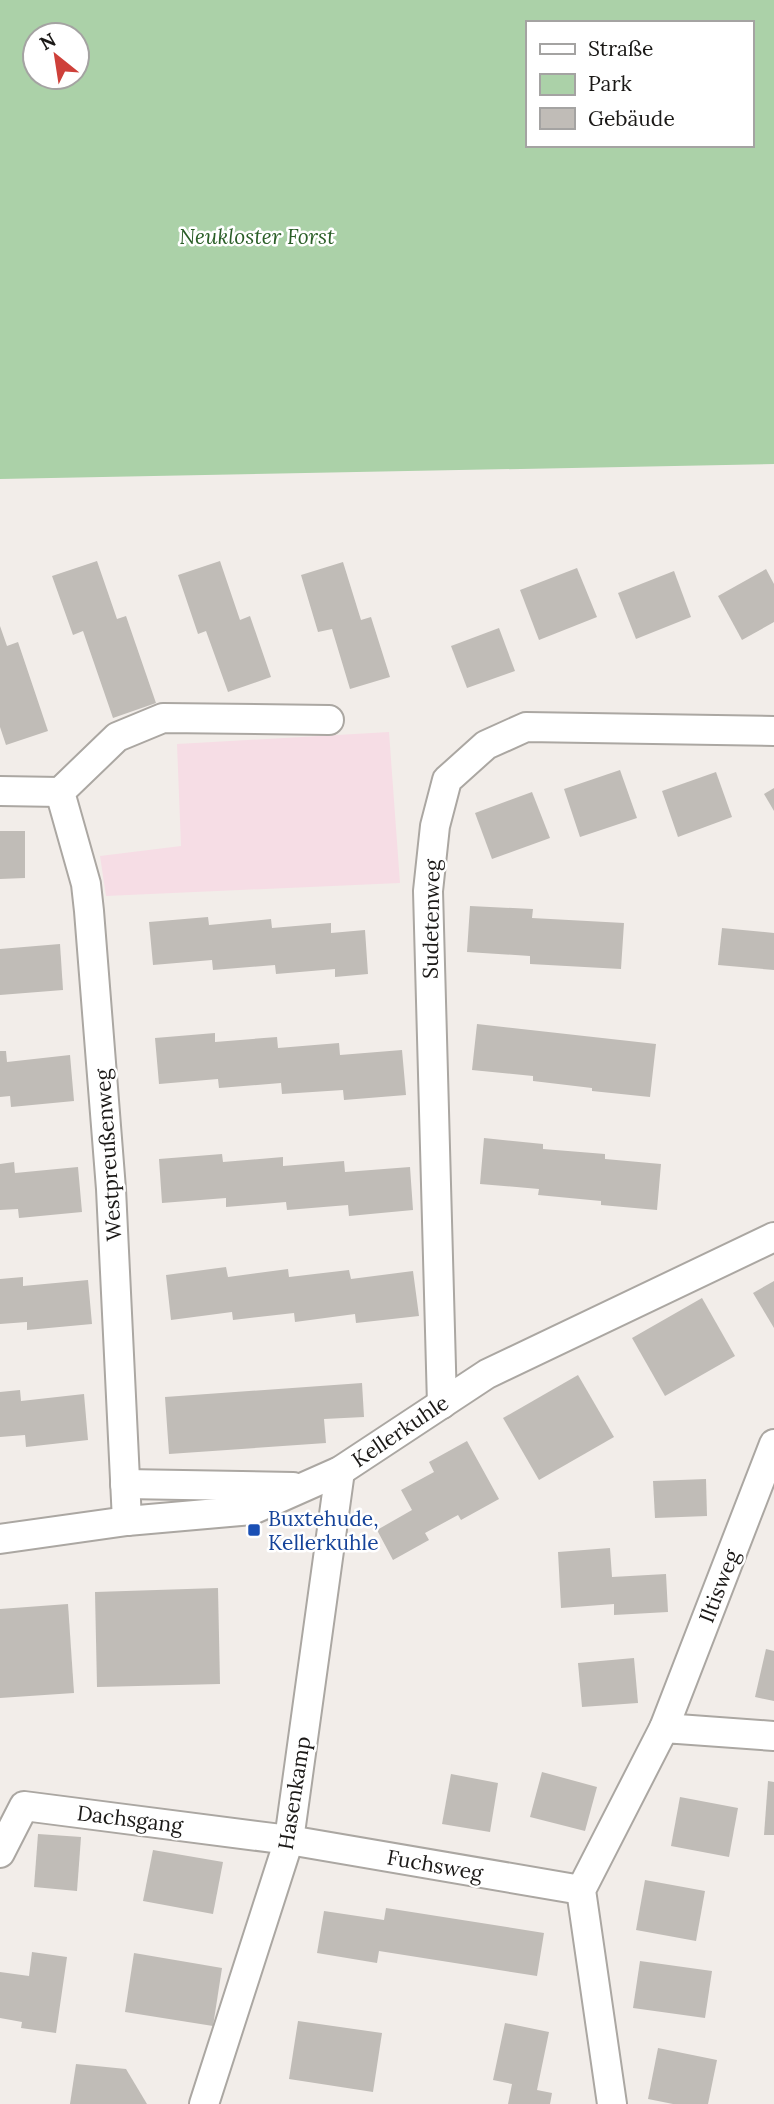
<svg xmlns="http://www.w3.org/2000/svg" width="774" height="2104" viewBox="0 0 774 2104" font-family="Lora,serif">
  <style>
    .industrial { fill: #f6dde5 }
    .green { fill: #abd1a8; fill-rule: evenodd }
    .building { fill: #c0bcb7 }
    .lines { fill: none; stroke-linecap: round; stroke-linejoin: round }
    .street-casing { stroke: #aba7a2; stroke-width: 32 }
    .street { stroke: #fff; stroke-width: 28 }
    .transit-dot { fill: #1a4fb4; stroke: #fff; stroke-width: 2.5 }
    .labels { text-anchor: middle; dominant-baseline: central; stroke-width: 5; stroke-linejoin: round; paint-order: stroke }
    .park-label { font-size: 21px; font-style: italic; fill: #2a5e27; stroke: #fff }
    .street-label { font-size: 21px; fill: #1b1917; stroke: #fff }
    .transit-label { font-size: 21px; fill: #164399; stroke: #fff; text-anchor: start }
  </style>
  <rect width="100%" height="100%" fill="#f2ede9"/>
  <polygon class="industrial" points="389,732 400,883 106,896 100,856 181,846 177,744"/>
  <path class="green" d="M0,0H774V464L0,479ZM527,23H751V145H527ZM35,35H77V77H35Z"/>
  <g class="building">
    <polygon points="97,561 117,619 126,616 156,703 113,718 83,631 73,635 52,576"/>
    <polygon points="220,561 240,620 250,616 271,677 228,692 206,631 198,634 178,575"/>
    <polygon points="343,562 361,620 371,617 390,677 350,689 332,629 318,632 301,575"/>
    <polygon points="577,568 597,617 539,640 520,590"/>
    <polygon points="766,569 774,584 774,622 742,640 718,596"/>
    <polygon points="674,571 691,617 636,639 618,593"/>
    <polygon points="0,626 7,646 18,642 48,731 6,745 0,727"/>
    <polygon points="499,628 515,671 467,688 451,646"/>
    <polygon points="620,770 637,818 580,837 564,789"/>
    <polygon points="716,772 732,817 678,837 662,791"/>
    <polygon points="774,788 774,811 764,794"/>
    <polygon points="532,792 550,838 492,859 475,813"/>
    <polygon points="0,831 25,831 25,878 0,879"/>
    <polygon points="470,906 533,909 532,918 624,923 621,969 530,964 530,956 467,952"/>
    <polygon points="208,917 209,925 271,919 272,928 331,923 331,933 365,930 368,974 335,977 335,969 276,974 275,965 213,970 212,960 153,965 149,922"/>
    <polygon points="722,928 774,933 774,970 718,965"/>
    <polygon points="60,944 63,990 0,995 0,949"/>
    <polygon points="477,1024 656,1044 650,1097 592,1091 592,1088 533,1081 533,1076 472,1070"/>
    <polygon points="215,1033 215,1042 277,1037 278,1048 339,1043 340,1055 402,1050 406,1095 344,1100 343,1090 282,1094 281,1083 219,1088 218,1079 159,1084 155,1038"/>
    <polygon points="0,1051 6,1051 7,1062 70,1055 74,1101 11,1107 10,1096 0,1097"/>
    <polygon points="484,1138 543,1144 543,1149 605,1154 605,1159 661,1164 657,1210 601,1205 601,1201 538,1195 539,1189 480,1184"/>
    <polygon points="222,1154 223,1162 283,1157 283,1166 344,1161 345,1172 410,1167 413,1210 349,1216 348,1205 287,1210 286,1202 226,1207 226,1198 162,1203 159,1159"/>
    <polygon points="14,1162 15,1173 78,1167 82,1212 19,1218 18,1209 0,1210 0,1164"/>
    <polygon points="226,1267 228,1277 288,1269 289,1277 349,1270 351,1279 413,1271 419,1316 356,1323 355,1314 295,1322 294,1313 233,1320 232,1312 171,1320 166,1275"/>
    <polygon points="23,1277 23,1286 88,1280 92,1324 27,1330 27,1322 0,1324 0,1279"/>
    <polygon points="774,1281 774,1328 753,1293"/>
    <polygon points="702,1298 735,1356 665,1396 632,1338"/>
    <polygon points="578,1375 614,1437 539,1480 503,1418"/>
    <polygon points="362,1383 364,1417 324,1419 326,1443 169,1454 165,1397"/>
    <polygon points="20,1390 21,1401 84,1394 88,1440 26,1447 25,1435 0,1437 0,1392"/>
    <polygon points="467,1441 499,1499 461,1520 458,1515 425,1533 429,1540 393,1560 377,1530 412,1510 401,1490 434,1472 429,1462"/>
    <polygon points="706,1479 707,1516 655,1518 653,1481"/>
    <polygon points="610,1548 612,1577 666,1574 668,1612 614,1615 614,1604 561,1608 558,1552"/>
    <polygon points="218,1588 220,1684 97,1687 95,1592"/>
    <polygon points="68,1604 74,1693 0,1698 0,1609"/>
    <polygon points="766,1649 774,1651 774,1701 755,1697"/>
    <polygon points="634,1658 638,1703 582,1707 578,1663"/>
    <polygon points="542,1772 597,1787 585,1831 530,1817"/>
    <polygon points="451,1774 498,1783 490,1832 442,1824"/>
    <polygon points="768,1781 774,1782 774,1835 764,1835"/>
    <polygon points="680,1797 738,1808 729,1857 671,1846"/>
    <polygon points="38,1834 81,1837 77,1891 34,1887"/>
    <polygon points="153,1850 223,1862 213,1914 143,1901"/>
    <polygon points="645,1880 705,1891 696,1941 636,1930"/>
    <polygon points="386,1908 544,1933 537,1976 379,1951 377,1963 317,1953 324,1911 384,1920"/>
    <polygon points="32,1952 67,1957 56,2033 21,2028 22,2022 0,2018 0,1972 29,1976"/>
    <polygon points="134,1953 222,1968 213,2026 125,2012"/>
    <polygon points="640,1961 712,1971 705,2018 633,2008"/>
    <polygon points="298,2021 382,2033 373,2092 289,2079"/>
    <polygon points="505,2023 549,2032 537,2090 552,2093 550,2104 508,2104 512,2084 493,2080"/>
    <polygon points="658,2048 717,2060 708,2104 673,2104 648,2099"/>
    <polygon points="76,2064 126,2069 147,2104 70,2104"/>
  </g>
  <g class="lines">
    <defs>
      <g id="street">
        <polyline points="0,791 60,792"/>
        <polyline points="442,1404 428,891 435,826 447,780 486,745 526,727 774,731"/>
        <polyline points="125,1484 293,1487"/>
        <polyline points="127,1521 111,1189 89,911 86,884 60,792 117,737 163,718 329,720"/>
        <polyline points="0,1539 127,1521 252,1510 340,1471 487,1374 774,1237"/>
        <polyline points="664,1728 774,1444"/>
        <polyline points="0,1853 24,1806 289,1840 581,1890"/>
        <polyline points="204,2104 289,1840 340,1471"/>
        <polyline points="612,2104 581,1890 664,1728 774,1736"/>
      </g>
    </defs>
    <use href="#street" class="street-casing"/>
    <use href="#street" class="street"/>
  </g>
  <rect class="transit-dot" x="247" y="1523" width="14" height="14" rx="3.5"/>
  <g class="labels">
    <g class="park-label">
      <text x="257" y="236">Neukloster Forst</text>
    </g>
    <g class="street-label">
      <text transform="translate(431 919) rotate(-89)">Sudetenweg</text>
      <text transform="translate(108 1155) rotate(-94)">Westpreußenweg</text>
      <text transform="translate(400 1431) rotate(-34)">Kellerkuhle</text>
      <text transform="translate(719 1586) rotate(-69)">Iltisweg</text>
      <text transform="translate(294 1793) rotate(-81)">Hasenkamp</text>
      <text transform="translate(130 1819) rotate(7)">Dachsgang</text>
      <text transform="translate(435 1865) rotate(10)">Fuchsweg</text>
    </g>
    <g class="transit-label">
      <text x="268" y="1518">Buxtehude,<tspan x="268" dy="24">Kellerkuhle</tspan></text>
    </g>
  </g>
  <rect x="526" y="21" width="228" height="126" fill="#ffffff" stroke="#a4a3a2" stroke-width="2"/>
  <rect x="540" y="44" width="35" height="10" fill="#ffffff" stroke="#a4a3a2" stroke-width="2"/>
  <text x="588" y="56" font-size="21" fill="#1b1917">Straße</text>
  <rect x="540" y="74" width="35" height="21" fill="#abd1a8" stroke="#a4a3a2" stroke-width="2"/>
  <text x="588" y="91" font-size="21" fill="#1b1917">Park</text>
  <rect x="540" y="108" width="35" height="21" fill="#c0bcb7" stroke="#a4a3a2" stroke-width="2"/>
  <text x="588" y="126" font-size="21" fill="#1b1917">Gebäude</text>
  <g transform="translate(56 56) rotate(330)"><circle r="33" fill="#ffffff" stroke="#a4a3a2" stroke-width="2"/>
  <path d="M0-5L12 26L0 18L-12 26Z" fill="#ce403a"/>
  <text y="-10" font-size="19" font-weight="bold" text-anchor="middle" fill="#1b1917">N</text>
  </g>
</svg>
